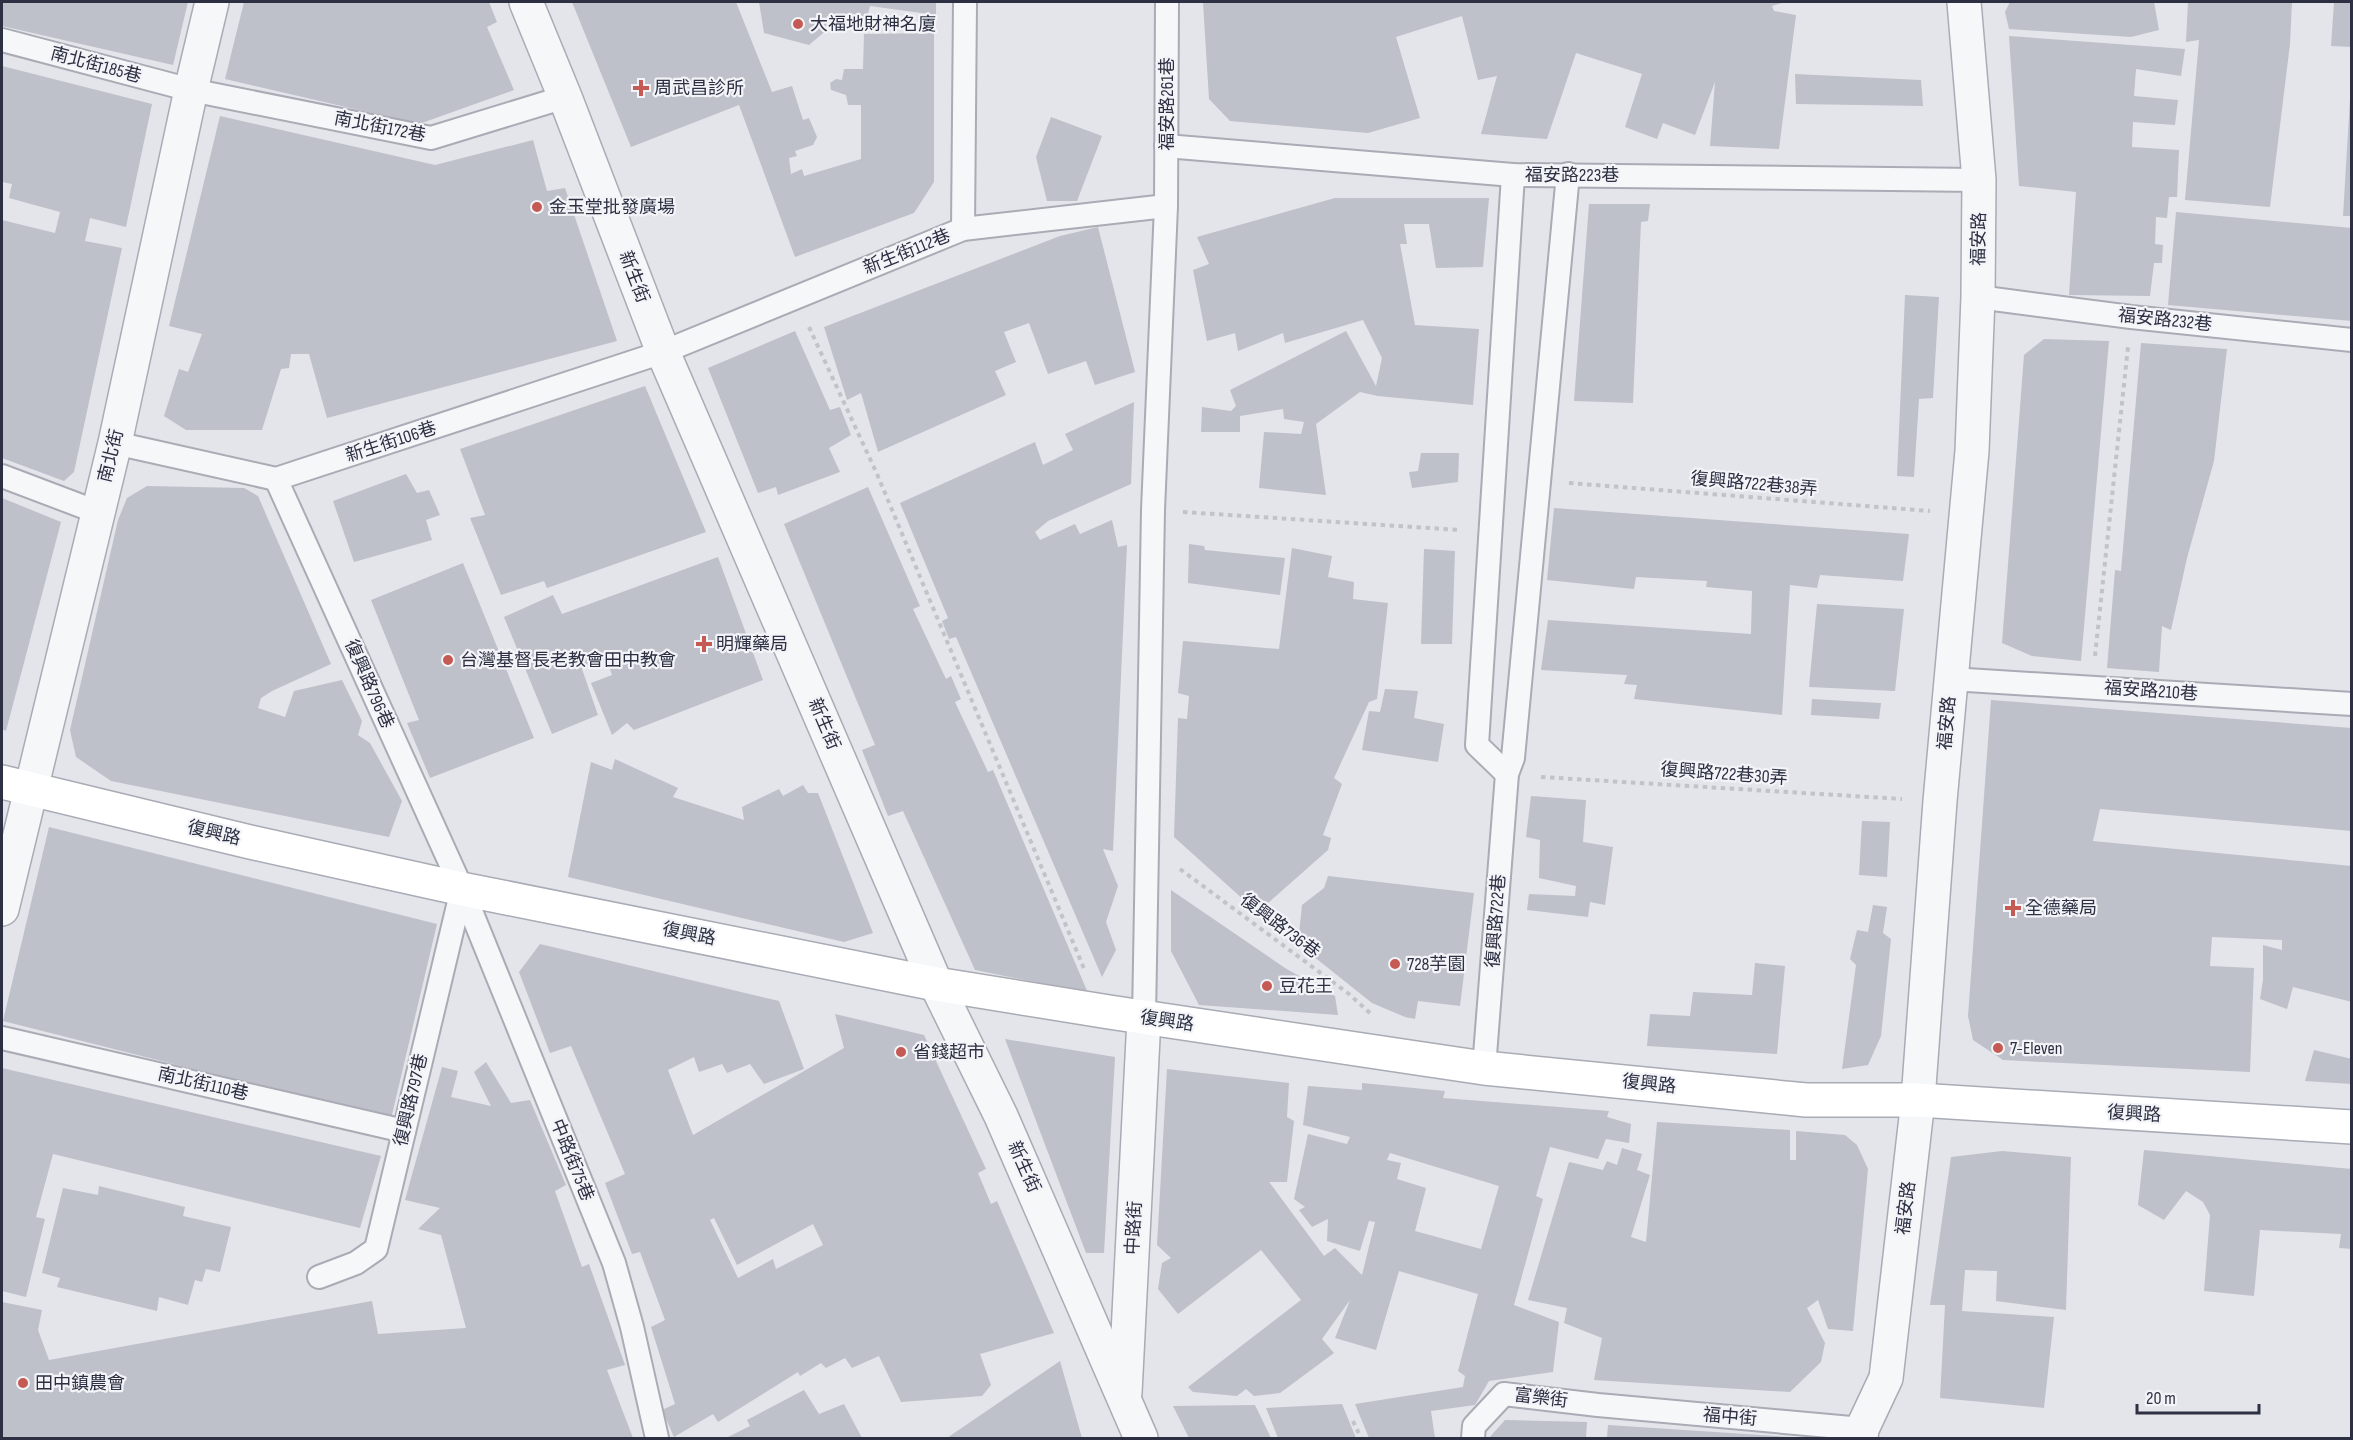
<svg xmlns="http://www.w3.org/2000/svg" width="2353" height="1440" viewBox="0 0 2353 1440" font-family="'Sofia Sans Condensed','Noto Sans TC',sans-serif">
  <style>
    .building { fill: #bec0ca; fill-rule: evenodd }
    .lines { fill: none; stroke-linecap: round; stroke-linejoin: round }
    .lane-casing { stroke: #a9abb5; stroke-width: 26 }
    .street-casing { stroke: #a9abb5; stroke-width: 36 }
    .secondary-casing { stroke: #a9abb5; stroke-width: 36 }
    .path { stroke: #c1c3c9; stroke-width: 4; stroke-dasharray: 4.5 4.5; stroke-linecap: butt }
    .lane { stroke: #f6f7f9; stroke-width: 22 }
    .street { stroke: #f6f7f9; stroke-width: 33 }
    .secondary { stroke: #fff; stroke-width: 33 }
    .poi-dot { fill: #c55953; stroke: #f3f4f8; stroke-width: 2 }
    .labels { text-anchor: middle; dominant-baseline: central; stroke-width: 4.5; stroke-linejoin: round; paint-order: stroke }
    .poi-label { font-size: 18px; fill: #2c3042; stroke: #f3f4f8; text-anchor: start }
    .street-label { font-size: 18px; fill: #2c3042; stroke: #f3f4f8 }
  </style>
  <rect width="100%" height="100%" fill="#e4e5eb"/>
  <g class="building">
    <polygon points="2,2 188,2 173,65 2,26"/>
    <polygon points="244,2 489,2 497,22 487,27 514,90 419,124 225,79"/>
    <polygon points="572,2 736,2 772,92 792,86 803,120 809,118 817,137 813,145 795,151 797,156 789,158 791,174 802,169 804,176 861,159 861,105 848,105 846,95 831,90 830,83 836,79 842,80 844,69 863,69 864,34 934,33 934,182 914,213 795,257 739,105 631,147"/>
    <polygon points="759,2 936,2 936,15 870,6 865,25 835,23 809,45 764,33"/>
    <polygon points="1203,2 1785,2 1772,6 1774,11 1796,15 1779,149 1710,146 1715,82 1695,135 1663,123 1657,139 1625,127 1642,74 1576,53 1547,139 1481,134 1497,76 1478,80 1462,16 1396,37 1420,118 1368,133 1230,121 1209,99"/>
    <polygon points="2010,2 2154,2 2159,30 2131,37 2009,29 2005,12"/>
    <polygon points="2188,2 2292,2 2290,44 2270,207 2185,200 2199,40 2186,42"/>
    <polygon points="2334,2 2352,2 2352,47 2331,46"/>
    <polygon points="2009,36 2185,49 2181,76 2136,69 2134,96 2178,100 2175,125 2133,122 2132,147 2179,150 2177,197 2169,197 2167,218 2156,217 2155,244 2163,245 2162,263 2154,263 2150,296 2069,295 2076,192 2019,186"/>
    <polygon points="2,66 152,104 126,227 90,218 85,241 122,248 74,472 64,481 2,458 2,220 55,233 60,212 9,198 12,184 2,182"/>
    <polygon points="1795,74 1921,80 1923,106 1796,104"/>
    <polygon points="2350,99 2352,100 2352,216 2343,216"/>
    <polygon points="220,116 435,165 533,140 547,191 565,188 617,341 327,418 309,354 291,354 289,368 281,369 262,430 186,430 164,416 179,369 188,372 202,334 169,326"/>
    <polygon points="1051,117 1102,136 1077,201 1047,201 1036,157"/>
    <polygon points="1335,198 1489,198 1483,267 1436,268 1429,224 1404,224 1407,244 1400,244 1415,325 1479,329 1473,405 1378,396 1360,392 1316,424 1326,495 1259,488 1264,432 1301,434 1304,422 1284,419 1283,409 1240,416 1240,432 1201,432 1202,407 1231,411 1236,406 1230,390 1346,331 1376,386 1382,358 1363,320 1285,343 1283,333 1238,351 1235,333 1207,341 1193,270 1209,264 1197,237"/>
    <polygon points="1589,204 1650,204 1648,221 1641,222 1633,403 1574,401"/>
    <polygon points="2176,212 2352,228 2352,321 2168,305"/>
    <polygon points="1098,227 1135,372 1095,385 1086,361 1048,374 1029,323 1004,332 1016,362 995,371 1006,395 878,452 861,393 847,400 824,327 1060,236"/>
    <polygon points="1905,295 1939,297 1933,398 1919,399 1914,477 1897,476"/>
    <polygon points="795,331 830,410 840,407 851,435 829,448 840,472 778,495 776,487 758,493 708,368"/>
    <polygon points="2044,339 2109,341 2081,661 2032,656 2002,643 2024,355"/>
    <polygon points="2141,343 2227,349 2214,461 2187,558 2171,630 2162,626 2159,672 2107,668 2115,570 2121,571"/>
    <polygon points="645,386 706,532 547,588 544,581 501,595 470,518 485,515 460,449"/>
    <polygon points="1134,402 1131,484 1048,521 1035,532 1040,540 1075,524 1080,534 1112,520 1118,547 1127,545 1113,851 1103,849 1118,886 1106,922 1116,950 1102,977 956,637 949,639 942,621 948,618 900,503 1035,442 1043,465 1073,450 1065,434"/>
    <polygon points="1421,453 1459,453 1458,482 1412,488 1409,472 1418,471"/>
    <polygon points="406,474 417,493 429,490 440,515 426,520 432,540 354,562 333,501"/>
    <polygon points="147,486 244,488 258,496 331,664 272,691 261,698 258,708 285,717 294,691 342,680 362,721 358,735 370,743 402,801 389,837 111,781 76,757 70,730 118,520 127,498"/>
    <polygon points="868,487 920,606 913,609 946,679 951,676 961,699 955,702 988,772 993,770 1088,993 975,970 903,811 888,816 862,750 875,745 784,524"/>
    <polygon points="2,498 61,522 6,731 2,729"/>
    <polygon points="1554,508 1909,534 1903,581 1820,575 1817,588 1790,585 1782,715 1634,699 1637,685 1624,684 1627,675 1541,670 1548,620 1751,634 1752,591 1706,587 1707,581 1636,577 1634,589 1547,580"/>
    <polygon points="1189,544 1204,546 1205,550 1285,558 1280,595 1188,583"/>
    <polygon points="1292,548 1332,556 1328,577 1354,582 1353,599 1388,603 1377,699 1369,702 1334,778 1342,784 1323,835 1331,838 1328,850 1267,904 1261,901 1255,910 1174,837 1178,718 1187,719 1189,696 1178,693 1183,641 1279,649"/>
    <polygon points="1424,549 1455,551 1452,644 1421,644"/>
    <polygon points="718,557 763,680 634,730 627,723 612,735 591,683 612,675 607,660 582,669 598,715 552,734 504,617 553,595 562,614"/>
    <polygon points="463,563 534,738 430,778 407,723 419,720 371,600"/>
    <polygon points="1817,604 1904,609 1895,691 1809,687"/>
    <polygon points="1385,689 1418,691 1414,718 1444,724 1438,762 1362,750 1369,711 1380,712"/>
    <polygon points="1812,699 1881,703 1879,719 1811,715"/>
    <polygon points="1991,700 2352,728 2352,831 2100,809 2093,841 2352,866 2352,1002 2293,987 2287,1009 2260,999 2263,980 2263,945 2282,950 2282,940 2212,937 2210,966 2254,968 2250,1072 2003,1060 1973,1040 1968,1016"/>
    <polygon points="615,759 678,788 673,797 744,820 742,807 779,789 783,796 803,785 808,793 818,793 873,933 844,942 568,877 591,762 612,770"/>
    <polygon points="1531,796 1586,800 1583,842 1613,847 1605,905 1590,902 1588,917 1527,910 1529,894 1575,896 1576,886 1539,878 1540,840 1526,837"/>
    <polygon points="1862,821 1890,822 1887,877 1859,875"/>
    <polygon points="49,827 437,924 391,1119 3,1021"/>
    <polygon points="1328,876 1474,893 1460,1006 1418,1001 1415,1019 1405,1017 1372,1003 1298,944 1302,905 1324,888"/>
    <polygon points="1171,890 1285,968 1335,996 1338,1015 1199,1005 1171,951"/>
    <polygon points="1873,905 1887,907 1883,933 1891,939 1881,1036 1868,1065 1842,1069 1856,965 1850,959 1857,930 1868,932"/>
    <path d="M540,944L779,1001L804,1069L764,1084L750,1064L727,1073L722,1064L699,1072L694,1057L668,1070L693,1135L844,1048L835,1014L924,1035L986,1169L978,1173L991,1204L997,1201L1054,1333L980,1354L991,1385L982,1396L901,1402L879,1356L852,1368L845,1358L826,1368L821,1363L800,1376L798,1372L718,1422L713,1414L674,1437L662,1410L675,1404L651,1327L665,1320L640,1252L632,1254L605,1183L625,1174L571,1046L550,1053L519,972ZM714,1218L737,1265L813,1224L823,1245L776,1269L773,1259L738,1278L710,1220Z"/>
    <polygon points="1755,963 1785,966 1777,1054 1647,1046 1650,1014 1690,1016 1693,992 1752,995"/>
    <polygon points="1005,1039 1115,1057 1104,1253 1086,1253"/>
    <polygon points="2314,1050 2352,1059 2352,1084 2305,1081"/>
    <polygon points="486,1062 511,1103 530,1100 566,1185 555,1191 582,1267 589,1264 625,1365 607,1370 633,1438 2,1438 2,1302 42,1310 38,1330 49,1360 372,1301 378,1334 466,1328 441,1235 418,1229 440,1208 405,1200 442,1067 458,1071 451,1097 491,1106 474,1072"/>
    <polygon points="2,1068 381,1156 360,1228 53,1154 36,1217 45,1219 26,1297 2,1291"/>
    <path d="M1167,1069L1289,1083L1287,1117L1294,1121L1287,1182H1269L1324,1256L1335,1248L1362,1275L1375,1222L1369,1221L1360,1251L1327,1241L1328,1219L1312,1227L1299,1210L1305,1207L1294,1199L1308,1134L1347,1144L1350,1137L1303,1125L1308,1086L1362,1090V1083L1445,1091L1443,1098L1609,1111L1607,1117L1631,1124L1629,1143L1606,1139L1598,1159L1550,1147L1536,1196L1543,1199L1514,1305L1559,1322L1553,1372L1489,1381L1475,1405L1431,1411L1435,1438H1369L1355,1404L1463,1387L1465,1376L1458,1371L1478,1294L1399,1271L1376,1350L1335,1338L1350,1300L1322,1339L1334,1353L1280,1393L1254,1396L1246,1389L1237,1396L1193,1392L1188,1387L1301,1300L1261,1250L1178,1314L1158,1289L1162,1263L1171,1258L1157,1245ZM1390,1153L1499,1186L1481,1249L1415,1231L1426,1188L1397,1179L1401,1163L1387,1160Z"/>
    <polygon points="1657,1122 1790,1130 1790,1160 1796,1160 1796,1131 1845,1135 1857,1145 1868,1169 1853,1331 1828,1329 1818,1300 1807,1308 1825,1343 1821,1362 1790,1392 1594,1380 1602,1338 1564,1323 1567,1308 1528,1300 1569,1162 1603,1170 1607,1161 1617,1165 1622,1148 1642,1154 1637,1170 1650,1175 1631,1237 1646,1242"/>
    <polygon points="2144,1150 2352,1169 2352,1249 2339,1248 2341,1234 2260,1230 2254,1296 2204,1291 2210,1215 2203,1202 2186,1191 2164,1220 2138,1205"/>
    <polygon points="2002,1151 2071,1157 2066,1310 1996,1301 1997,1271 1965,1270 1962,1311 2054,1317 2044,1408 1940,1398 1945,1305 1930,1305 1951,1157"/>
    <polygon points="99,1186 185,1207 183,1216 231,1227 220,1272 206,1269 202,1282 195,1280 188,1305 159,1297 157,1311 57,1287 60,1278 42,1273 63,1188 98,1195"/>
    <polygon points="1060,1361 1082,1438 947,1438"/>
    <polygon points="804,1390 819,1414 844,1404 862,1438 726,1438 750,1426 747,1420"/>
    <polygon points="1342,1404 1356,1438 1278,1438 1266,1408"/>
    <polygon points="1255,1405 1271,1438 1189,1438 1173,1406"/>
    <polygon points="1505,1420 1587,1422 1586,1438 1489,1438"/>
    <polygon points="1608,1425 1791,1437 1791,1438 1607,1438"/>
  </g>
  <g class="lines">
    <defs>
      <g id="lane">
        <polyline points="2,40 191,90 431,138 565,97"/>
        <polyline points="1166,146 1513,175 1979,180"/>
        <polyline points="963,229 965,2"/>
        <polyline points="1978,297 2131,317 2352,340"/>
        <polyline points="115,443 276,479 663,352 963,229 1166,206"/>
        <polyline points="2,476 97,512"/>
        <polyline points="276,479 462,889 614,1263 632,1327 657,1438"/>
        <polyline points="1951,679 2352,704"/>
        <polyline points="1507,774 1477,745 1513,175"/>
        <polyline points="1144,1018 1153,510 1166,206 1167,2"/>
        <polyline points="2,1038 404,1131"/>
        <polyline points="1484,1068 1507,774 1513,758 1568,174"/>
        <polyline points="319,1277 356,1263 376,1249 462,889"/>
        <polyline points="1473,1438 1474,1426 1504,1394 1598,1405 1862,1429"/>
      </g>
      <g id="street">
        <polyline points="526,2 565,97 663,352 936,984 1001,1116 1141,1438"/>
        <polyline points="2,909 115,443 191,90 212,2"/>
        <polyline points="1125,1393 1144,1018"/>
        <polyline points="1861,1438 1862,1429 1886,1378 1918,1100 1940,801 1972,451 1978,297 1979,180 1964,2"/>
      </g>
      <polyline id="secondary" points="2,782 250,842 462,889 936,984 1109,1012 1423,1059 1484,1068 1806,1100 1918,1100 2352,1127"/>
    </defs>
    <use href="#lane" class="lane-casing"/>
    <use href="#street" class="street-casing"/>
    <use href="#secondary" class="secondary-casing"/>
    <g class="path">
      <polyline points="809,327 877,474 1085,971"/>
      <polyline points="1569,483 1930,511"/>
      <polyline points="1183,512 1460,530"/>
      <polyline points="2095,656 2128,347"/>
      <polyline points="1541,777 1902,799"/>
      <polyline points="1180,869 1349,994 1370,1013"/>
      <polyline points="1353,1421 1361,1438"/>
    </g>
    <use href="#lane" class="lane"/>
    <use href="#street" class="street"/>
    <use href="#secondary" class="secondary"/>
  </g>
  <g class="poi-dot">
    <circle cx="798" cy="24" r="6"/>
    <path d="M638 79h6v6h6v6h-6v6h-6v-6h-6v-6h6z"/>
    <circle cx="537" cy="207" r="6"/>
    <path d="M701 635h6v6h6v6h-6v6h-6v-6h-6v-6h6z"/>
    <circle cx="448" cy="660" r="6"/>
    <path d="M2010 899h6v6h6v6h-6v6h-6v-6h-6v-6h6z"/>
    <circle cx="1395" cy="964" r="6"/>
    <circle cx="1267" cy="986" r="6"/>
    <circle cx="1998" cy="1048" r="6"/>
    <circle cx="901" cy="1052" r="6"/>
    <circle cx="23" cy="1383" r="6"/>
  </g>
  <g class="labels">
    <g class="poi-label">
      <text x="810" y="24">大福地財神名廈</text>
      <text x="654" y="88">周武昌診所</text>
      <text x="549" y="207">金玉堂批發廣場</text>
      <text x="716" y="644">明輝藥局</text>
      <text x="460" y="660">台灣基督長老教會田中教會</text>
      <text x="2025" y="908">全德藥局</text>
      <text x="1407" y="964">728芋園</text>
      <text x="1279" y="986">豆花王</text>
      <text x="2010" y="1048">7-Eleven</text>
      <text x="913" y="1052">省錢超市</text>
      <text x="35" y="1383">田中鎮農會</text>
    </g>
    <g class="street-label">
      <text transform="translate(96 65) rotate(15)">南北街185巷</text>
      <text transform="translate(1167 104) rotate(-90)">福安路261巷</text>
      <text transform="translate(380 127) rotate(11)">南北街172巷</text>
      <text x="1572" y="175">福安路223巷</text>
      <text transform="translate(1979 239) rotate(-89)">福安路</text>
      <text transform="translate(907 252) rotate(-22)">新生街112巷</text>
      <text transform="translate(634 277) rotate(69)">新生街</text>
      <text transform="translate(2165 320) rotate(6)">福安路232巷</text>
      <text transform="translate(391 442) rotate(-18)">新生街106巷</text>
      <text transform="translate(111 456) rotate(-76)">南北街</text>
      <text transform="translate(1754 484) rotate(5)">復興路722巷38弄</text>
      <text transform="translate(369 684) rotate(66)">復興路796巷</text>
      <text transform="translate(2151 691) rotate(4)">福安路210巷</text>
      <text transform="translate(1947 723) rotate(-85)">福安路</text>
      <text transform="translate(824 724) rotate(67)">新生街</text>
      <text transform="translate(1724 774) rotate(4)">復興路722巷30弄</text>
      <text transform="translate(214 833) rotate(13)">復興路</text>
      <text transform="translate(1496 921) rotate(-86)">復興路722巷</text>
      <text transform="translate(1280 926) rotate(37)">復興路736巷</text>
      <text transform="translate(689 934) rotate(11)">復興路</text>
      <text transform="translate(1167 1021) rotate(8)">復興路</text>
      <text transform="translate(203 1084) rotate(13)">南北街110巷</text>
      <text transform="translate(1649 1084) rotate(6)">復興路</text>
      <text transform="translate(411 1100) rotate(-77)">復興路797巷</text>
      <text transform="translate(2134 1114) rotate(3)">復興路</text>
      <text transform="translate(572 1160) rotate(68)">中路街75巷</text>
      <text transform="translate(1024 1167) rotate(66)">新生街</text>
      <text transform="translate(1906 1208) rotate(-83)">福安路</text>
      <text transform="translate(1134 1228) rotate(-87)">中路街</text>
      <text transform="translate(1541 1398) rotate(7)">富樂街</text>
      <text transform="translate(1730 1417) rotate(5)">福中街</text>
    </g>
  </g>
  <rect width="2353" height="1440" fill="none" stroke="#2c3042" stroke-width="6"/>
  <path d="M2137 1404v9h122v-9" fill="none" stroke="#2c3042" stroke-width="3"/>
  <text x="2146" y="1404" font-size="18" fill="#2c3042" stroke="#f3f4f8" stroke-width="4.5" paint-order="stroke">20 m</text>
</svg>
